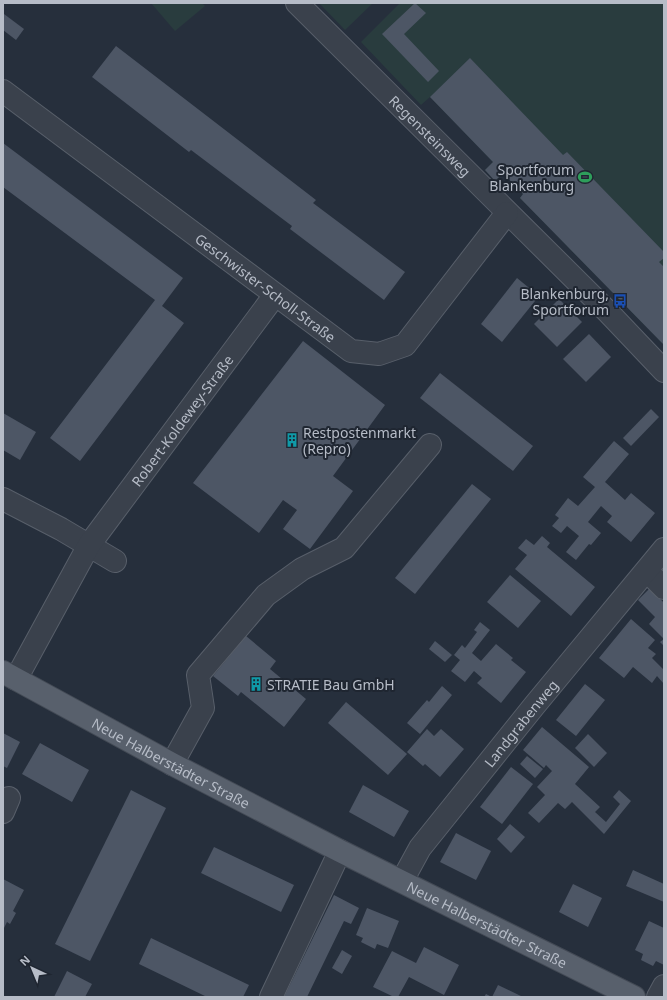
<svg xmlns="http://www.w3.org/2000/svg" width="667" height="1000" viewBox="0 0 667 1000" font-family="'Noto Sans',sans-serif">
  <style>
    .green { fill: #293c3e }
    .building { fill: #4d5665 }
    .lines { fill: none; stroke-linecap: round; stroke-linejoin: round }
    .minor-casing { stroke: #585f6a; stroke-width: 24 }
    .major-casing { stroke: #434a55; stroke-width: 24 }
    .minor { stroke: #3a414c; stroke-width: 22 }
    .major { stroke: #58606c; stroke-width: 22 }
    .labels { text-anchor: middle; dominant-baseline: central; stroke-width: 4; stroke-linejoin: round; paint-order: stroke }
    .street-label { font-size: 14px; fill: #b6bcc7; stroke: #1f2631 }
    .poi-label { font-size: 14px; fill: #b6bcc7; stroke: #1f2631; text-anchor: end }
  </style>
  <rect width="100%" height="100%" fill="#262f3c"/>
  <g class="green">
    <polygon points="151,3 202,3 205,6 175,31"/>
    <polygon points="319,3 373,3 345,30"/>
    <polygon points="400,3 664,3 664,345 520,198 523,194 503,173 495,181 485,170 493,162 430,97 421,105 361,42"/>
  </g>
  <g class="building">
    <polygon points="415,3 426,13 404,34 439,71 428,82 382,34"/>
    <polygon points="4,14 24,29 16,40 3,30 3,16"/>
    <polygon points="116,46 316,200 313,203 405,272 384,300 290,229 292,226 191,150 189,152 92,77"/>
    <polygon points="470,58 563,155 567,152 664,252 664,258 659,262 664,267 664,345 520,198 523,194 503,173 495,181 485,170 493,162 430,97"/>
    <polygon points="3,143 183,278 162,306 184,323 80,461 50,438 155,300 3,187"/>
    <polygon points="517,278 539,296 502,342 481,324"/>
    <polygon points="559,299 582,322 557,347 534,324"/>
    <polygon points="589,334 611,357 586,382 563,359"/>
    <polygon points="303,341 385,405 333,476 353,491 310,549 283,529 297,510 283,500 259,533 193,483"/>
    <polygon points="440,373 533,446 513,471 420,398"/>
    <polygon points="651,409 659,417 631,446 623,438"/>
    <polygon points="3,413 36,432 20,460 3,450"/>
    <polygon points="614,441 629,454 605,482 625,500 631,493 655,513 631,542 607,522 612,516 601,506 588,522 601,533 591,545 589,544 576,560 566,552 579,536 567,526 561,533 552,526 559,518 555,515 568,498 578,506 595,487 583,477"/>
    <polygon points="472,484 491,499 415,594 395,578"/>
    <polygon points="542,536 550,543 547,547 595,587 571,616 515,569 527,555 518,548 526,539 534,545"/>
    <polygon points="510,575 541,601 518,628 487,602"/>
    <polygon points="650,588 664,603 664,646 660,642 664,639 649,624 655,617 638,600"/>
    <polygon points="631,619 655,640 648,648 656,654 652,658 664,670 664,684 657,676 652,683 633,667 624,678 599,658"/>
    <polygon points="480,622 490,630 472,653 481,661 496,644 513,658 511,660 526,672 501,703 477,683 482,678 474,671 465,682 451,671 460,660 454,655 462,645 465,648 477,632 474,630"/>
    <polygon points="246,636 276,661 270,669 306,699 284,727 241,692 238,696 213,676"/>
    <polygon points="435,641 452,655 445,662 429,649"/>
    <polygon points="585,684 605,700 576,736 556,720"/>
    <polygon points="442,686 452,695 420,734 407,723 427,700 429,702"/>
    <polygon points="346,702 407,754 388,775 328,723"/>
    <polygon points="542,727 589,767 575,784 600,807 595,812 606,822 620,804 613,797 619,790 631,801 604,834 572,802 565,809 558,803 539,823 528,813 545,795 537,787 552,771 546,765 544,768 523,750"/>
    <polygon points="427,729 434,736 441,729 464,749 440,777 425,764 423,766 407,752"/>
    <polygon points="3,733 20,742 7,768 3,766"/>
    <polygon points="588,734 607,753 594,767 575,748"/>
    <polygon points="40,743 89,770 72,802 22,774"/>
    <polygon points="527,756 543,769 535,778 520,764"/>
    <polygon points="511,767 533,784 502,824 480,807"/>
    <polygon points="363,785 409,811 394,837 349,812"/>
    <polygon points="131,790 166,808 90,961 55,944"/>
    <polygon points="510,824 525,837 511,853 497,839"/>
    <polygon points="456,833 491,851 476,880 440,862"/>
    <polygon points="214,847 294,885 281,912 201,873"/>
    <polygon points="633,870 664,884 664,902 626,886"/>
    <polygon points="3,879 24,890 13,911 16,913 10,924 7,922 3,930"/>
    <polygon points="573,884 602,898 588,927 559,912"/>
    <polygon points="334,895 359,908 351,924 344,921 307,997 284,997"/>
    <polygon points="367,908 399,921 388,948 377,944 375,949 361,942 363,938 356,935"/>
    <polygon points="649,921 664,928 664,965 656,961 653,966 641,960 643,954 635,950"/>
    <polygon points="151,938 249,985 243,997 207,997 139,964"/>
    <polygon points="424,947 459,965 444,995 409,977 398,997 394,997 373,987 392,951 416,963"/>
    <polygon points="342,950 352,956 342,974 332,968"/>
    <polygon points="67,971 92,984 85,997 54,997"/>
    <polygon points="498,985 523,997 484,997 486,994 492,997"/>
  </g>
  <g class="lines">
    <defs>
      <g id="minor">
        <path id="s1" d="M297,3L608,312L664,371"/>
        <path id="s2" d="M3,91L351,351L379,354L405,345L507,213"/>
        <polyline points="3,499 61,529 115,561"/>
        <polyline points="647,571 664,588"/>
        <path id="s3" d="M16,679L89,545L275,295"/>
        <polyline points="172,764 203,708 198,675 266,595 302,569 344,548 430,445"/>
        <polyline points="3,812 9,798"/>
        <path id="s4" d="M402,881L420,848L534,706L664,549"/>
        <polyline points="271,997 340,851"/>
        <polyline points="658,997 664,986"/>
      </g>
      <g id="major">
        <path id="s5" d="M3,672L172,764L340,851L634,997"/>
      </g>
    </defs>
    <use href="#minor" class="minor-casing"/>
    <use href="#major" class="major-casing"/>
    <use href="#minor" class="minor"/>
    <use href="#major" class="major"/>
  </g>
  <defs>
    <symbol id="stadium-bare" viewBox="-9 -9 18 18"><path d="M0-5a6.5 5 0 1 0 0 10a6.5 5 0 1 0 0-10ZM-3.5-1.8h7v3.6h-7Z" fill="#2e9e5b" stroke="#1f2631" stroke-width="2.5" paint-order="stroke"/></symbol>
    <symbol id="bus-bare" viewBox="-9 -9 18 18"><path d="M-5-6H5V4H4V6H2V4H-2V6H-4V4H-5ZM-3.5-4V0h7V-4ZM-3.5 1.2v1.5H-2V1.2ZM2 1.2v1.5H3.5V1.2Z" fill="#1a4fb4" stroke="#1f2631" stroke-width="2.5" paint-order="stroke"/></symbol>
    <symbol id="building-bare" viewBox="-9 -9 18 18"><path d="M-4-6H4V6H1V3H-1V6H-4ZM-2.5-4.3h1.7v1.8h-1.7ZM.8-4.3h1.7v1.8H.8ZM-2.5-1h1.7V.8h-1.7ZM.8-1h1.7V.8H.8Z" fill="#0f9aa8" stroke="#1f2631" stroke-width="2.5" paint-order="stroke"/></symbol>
  </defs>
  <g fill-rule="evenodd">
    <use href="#stadium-bare" x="575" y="167" width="20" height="20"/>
    <use href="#bus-bare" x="610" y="291" width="20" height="20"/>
    <use href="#building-bare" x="282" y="430" width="20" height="20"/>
    <use href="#building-bare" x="246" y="674" width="20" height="20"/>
  </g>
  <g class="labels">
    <g class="street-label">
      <text stroke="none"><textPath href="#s1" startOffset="188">Regensteinsweg</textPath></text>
      <text stroke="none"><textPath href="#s2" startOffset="328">Geschwister-Scholl-Straße</textPath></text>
      <text stroke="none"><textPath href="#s3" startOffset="308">Robert-Koldewey-Straße</textPath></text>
      <text stroke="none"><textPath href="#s4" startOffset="198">Landgrabenweg</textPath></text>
      <text stroke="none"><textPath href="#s5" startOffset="191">Neue Halberstädter Straße</textPath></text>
      <text stroke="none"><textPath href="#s5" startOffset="546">Neue Halberstädter Straße</textPath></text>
    </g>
    <g class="poi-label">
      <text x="574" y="169">Sportforum<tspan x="574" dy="16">Blankenburg</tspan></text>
      <text x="609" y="293">Blankenburg,<tspan x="609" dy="16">Sportforum</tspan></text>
      <text x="303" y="432" text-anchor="start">Restpostenmarkt<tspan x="303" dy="16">(Repro)</tspan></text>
      <text x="267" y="684" text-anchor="start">STRATIE Bau GmbH</text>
    </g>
  </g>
  <rect width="667" height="1000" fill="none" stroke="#b6bcc7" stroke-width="8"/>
  <g transform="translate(32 968) rotate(316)" stroke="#1f2631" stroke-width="3" paint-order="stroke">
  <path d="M0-3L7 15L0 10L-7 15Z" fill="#b6bcc7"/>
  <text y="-6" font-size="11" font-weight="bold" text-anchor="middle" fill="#b6bcc7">N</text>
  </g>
</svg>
